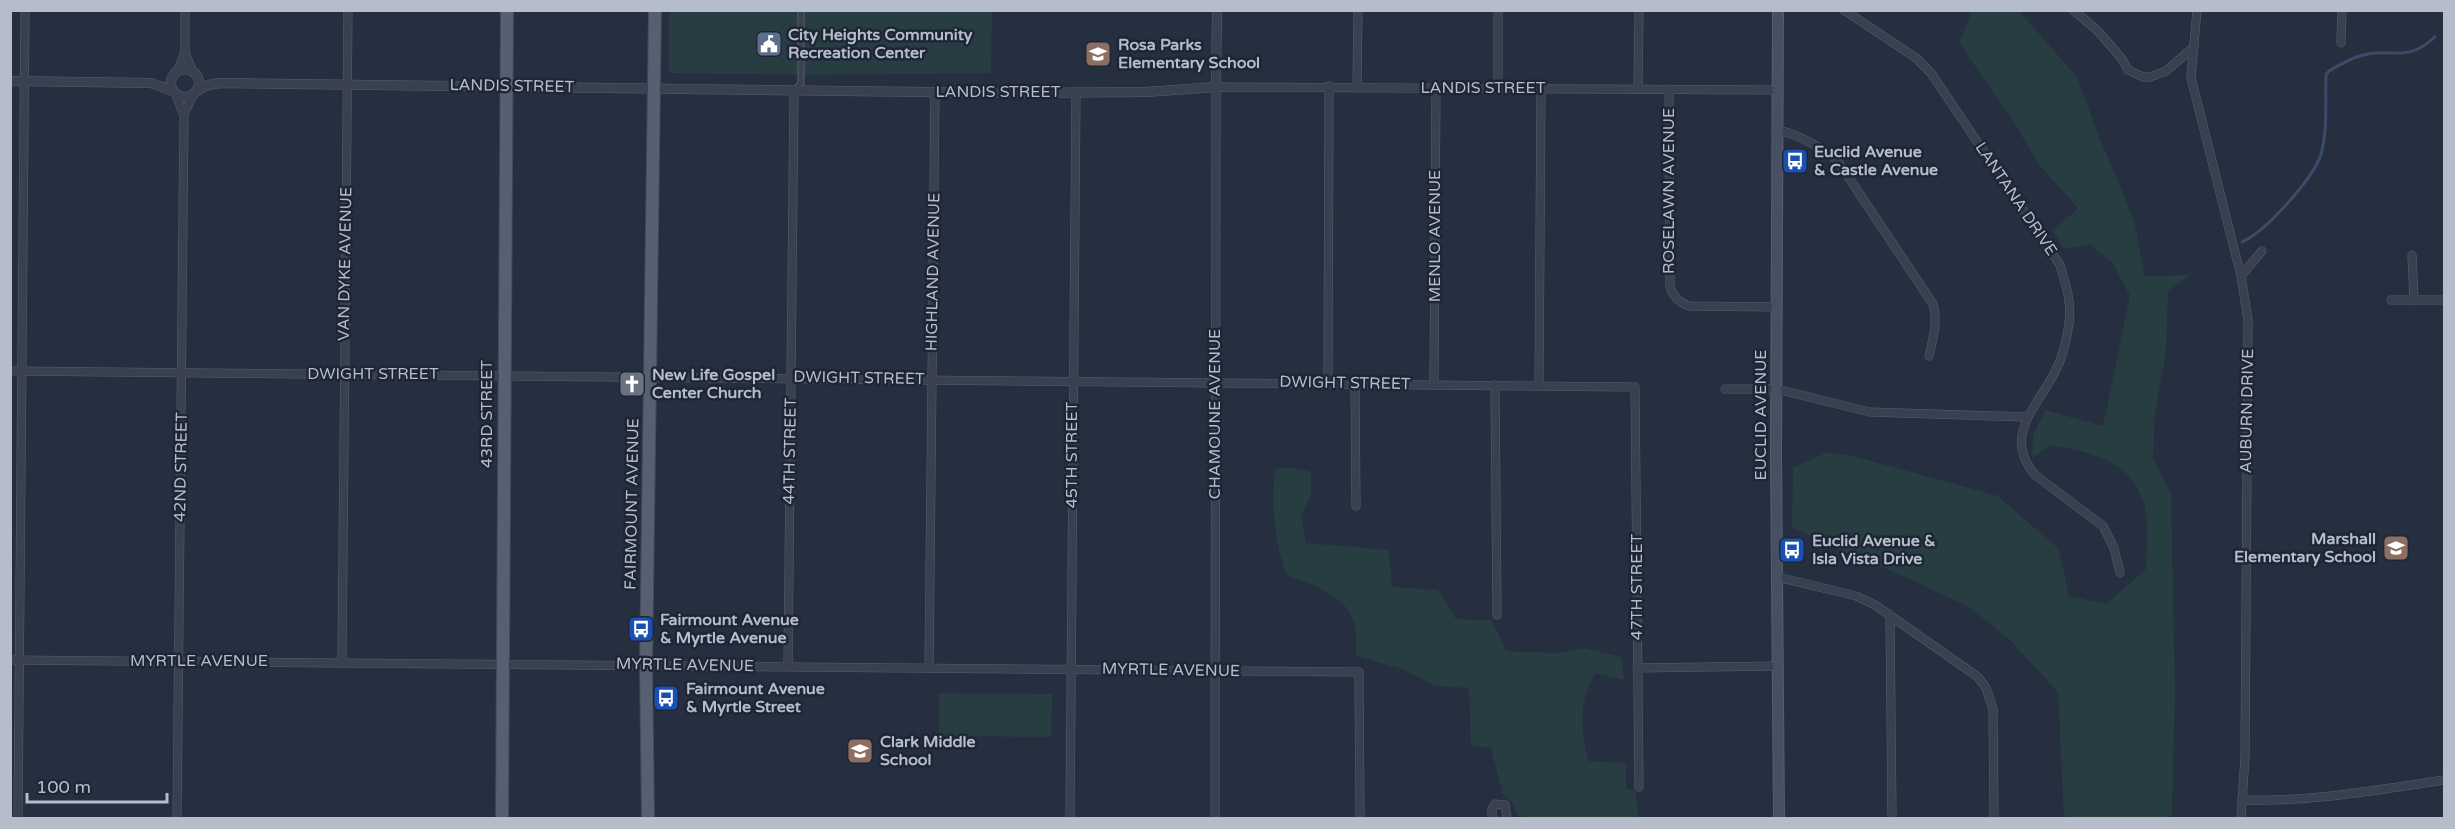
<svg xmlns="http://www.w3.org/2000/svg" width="2455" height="829" viewBox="0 0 2455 829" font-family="'Varela Round',sans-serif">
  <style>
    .green { fill: #273d41 }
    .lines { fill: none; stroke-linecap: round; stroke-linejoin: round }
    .stream { stroke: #3a4c69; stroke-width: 3 }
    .pedestrian-casing { stroke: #575f6d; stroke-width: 7 }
    .minor-casing { stroke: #575f6d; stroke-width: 9 }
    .tertiary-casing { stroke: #575f6d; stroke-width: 10 }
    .secondary-casing { stroke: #575f6d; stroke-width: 12 }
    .primary-casing { stroke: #424a59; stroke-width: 14 }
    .pedestrian { stroke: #394150; stroke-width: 5 }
    .minor { stroke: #394150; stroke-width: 8 }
    .tertiary { stroke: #394150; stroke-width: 9 }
    .secondary { stroke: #475063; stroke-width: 10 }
    .primary { stroke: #576070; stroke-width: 12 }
    .labels { text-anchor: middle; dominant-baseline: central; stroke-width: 5; stroke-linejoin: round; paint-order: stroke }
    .poi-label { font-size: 16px; font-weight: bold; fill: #b5bdca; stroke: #1e2635; text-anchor: start }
    .street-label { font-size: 16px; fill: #b5bdca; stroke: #1e2635 }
  </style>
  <rect width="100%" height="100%" fill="#252f40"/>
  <g class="green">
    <polygon points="669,11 992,11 991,73 811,75 669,73"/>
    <path d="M1967,11H2019L2077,77L2098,134L2134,220L2145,276L2191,275L2168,291L2166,351L2155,414L2153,458L2171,494L2175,690L2172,818H2071L2064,816L2058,692L2009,639L1969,607L1906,577L1832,547L1792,527L1793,468L1828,452L1853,456L1998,496L2059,549L2069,596L2106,604L2146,569C2146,553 2149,516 2144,503C2129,459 2092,453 2051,445L2032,458L2033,436L2045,410L2103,426L2130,296L2112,262L2089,244L2064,249L2053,231L2078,208L2039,165L2010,116L1959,43L1971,13Z"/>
    <path d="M1291,467L1311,472V495L1301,516L1306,543L1389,550L1392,587L1438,590L1456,619L1492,620L1506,651L1556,653L1585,648L1621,657L1624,680L1595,673C1578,705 1581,727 1588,761L1626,763V789L1635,791L1639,818H1531L1517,816L1513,803L1503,794L1491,748L1471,746L1469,688L1435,686L1402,669L1356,656C1356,645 1357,632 1354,622C1347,596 1308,582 1286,575C1274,537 1271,508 1275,469Z"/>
    <polygon points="939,693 1052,694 1051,737 939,736"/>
  </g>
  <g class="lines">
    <path class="stream" d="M2242,242C2265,232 2314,178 2321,154C2328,130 2325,100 2326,75L2329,71C2339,65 2351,58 2363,55C2395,47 2405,64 2435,37"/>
    <defs>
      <polyline id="pedestrian" points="795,90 801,83 801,10"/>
      <g id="minor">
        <path d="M1844,10L1916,58L1931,73L2060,265C2066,285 2072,303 2069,323C2067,338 2062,359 2055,372C2037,407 2002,436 2035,475L2103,526L2114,548L2120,573"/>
        <polyline points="2073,10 2098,31 2122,59 2128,70 2143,77 2150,77 2166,71 2194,47"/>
        <polyline points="2197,10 2191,78 2241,276 2248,320 2245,757 2241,818"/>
        <polyline points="2341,43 2342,10"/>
        <polyline points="185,53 193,72"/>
        <polyline points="177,72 185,52 185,10"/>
        <polyline points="1357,86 1358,10"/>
        <polyline points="1498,88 1498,10"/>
        <polyline points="1638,89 1639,10"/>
        <path d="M1669,89L1670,287C1673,296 1680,303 1689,306L1775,307"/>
        <polyline points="176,95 184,116 177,818"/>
        <polyline points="184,114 193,95"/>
        <path d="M1776,129C1798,135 1820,146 1837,160L1933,304C1938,321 1933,339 1929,356"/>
        <polyline points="2412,255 2414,300"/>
        <polyline points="2241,276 2262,251"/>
        <polyline points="2391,300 2444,300"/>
        <polyline points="10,371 1635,387 1639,787"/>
        <polyline points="1328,383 1329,86"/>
        <polyline points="1355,384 1356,506"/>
        <polyline points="1434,384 1436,87"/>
        <polyline points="1495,385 1497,615"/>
        <polyline points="1539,385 1541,88"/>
        <polyline points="1725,389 1776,389 1870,412 2027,417"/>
        <polyline points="1778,577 1856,596 1875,605 1978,677 1986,688 1993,709 1994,818"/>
        <polyline points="1890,615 1892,818"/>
        <polyline points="10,660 1359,672 1360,818"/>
        <polyline points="342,662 348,10"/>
        <polyline points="788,666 794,91"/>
        <polyline points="929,668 935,92"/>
        <polyline points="1637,668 1778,666"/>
        <path d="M2242,800C2311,802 2377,790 2444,780"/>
        <polyline points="18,818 25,10"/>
        <polyline points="1070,818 1076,92"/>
        <polyline points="1215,818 1216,87 1776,90"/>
        <polyline points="1492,818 1492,809 1495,804 1505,805 1507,818"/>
      </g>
      <g id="tertiary">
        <circle cx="185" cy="83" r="14"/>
        <polyline points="10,81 151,83 173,91"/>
        <polyline points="196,92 205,86 219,83 1007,93 1146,92 1216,87 1217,10"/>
      </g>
      <polyline id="secondary" points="1778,10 1776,453 1779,818"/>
      <g id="primary">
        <polyline points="502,818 507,10"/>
        <polyline points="648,818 646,665 655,10"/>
      </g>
    </defs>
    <use href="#pedestrian" class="pedestrian-casing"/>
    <use href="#minor" class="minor-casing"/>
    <use href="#tertiary" class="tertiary-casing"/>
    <use href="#secondary" class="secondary-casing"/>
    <use href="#primary" class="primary-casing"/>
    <use href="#pedestrian" class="pedestrian"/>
    <use href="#minor" class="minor"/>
    <use href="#tertiary" class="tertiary"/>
    <use href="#secondary" class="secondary"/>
    <use href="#primary" class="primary"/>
  </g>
  <defs>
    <symbol id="civic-square" viewBox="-11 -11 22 22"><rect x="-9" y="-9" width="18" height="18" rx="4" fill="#5c6f8a" stroke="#1e2635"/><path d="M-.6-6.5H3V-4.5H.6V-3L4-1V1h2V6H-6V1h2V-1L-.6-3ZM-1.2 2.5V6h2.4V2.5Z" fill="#fff"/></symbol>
    <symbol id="school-square" viewBox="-11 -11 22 22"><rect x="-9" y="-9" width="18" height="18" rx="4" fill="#8d6e63" stroke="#1e2635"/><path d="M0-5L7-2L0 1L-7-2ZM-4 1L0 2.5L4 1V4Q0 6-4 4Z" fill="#fff"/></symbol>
    <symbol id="bus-square" viewBox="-11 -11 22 22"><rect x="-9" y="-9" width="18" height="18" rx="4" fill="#1a4fb4" stroke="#1e2635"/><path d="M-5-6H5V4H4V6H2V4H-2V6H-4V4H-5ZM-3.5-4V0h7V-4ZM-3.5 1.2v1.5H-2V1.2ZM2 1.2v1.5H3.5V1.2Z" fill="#fff"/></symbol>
    <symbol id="church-square" viewBox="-11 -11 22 22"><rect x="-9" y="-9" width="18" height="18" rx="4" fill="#6b7280" stroke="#1e2635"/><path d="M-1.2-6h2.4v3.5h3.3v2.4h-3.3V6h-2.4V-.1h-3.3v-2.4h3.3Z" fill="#fff"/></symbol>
  </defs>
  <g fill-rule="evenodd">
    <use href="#civic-square" x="754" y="29" width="30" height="30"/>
    <use href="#school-square" x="1083" y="39" width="30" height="30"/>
    <use href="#bus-square" x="1780" y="146" width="30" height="30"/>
    <use href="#church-square" x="617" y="369" width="30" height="30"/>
    <use href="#school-square" x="2381" y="533" width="30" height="30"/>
    <use href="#bus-square" x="1777" y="535" width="30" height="30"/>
    <use href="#bus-square" x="626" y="614" width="30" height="30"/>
    <use href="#bus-square" x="651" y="683" width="30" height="30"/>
    <use href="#school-square" x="845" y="736" width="30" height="30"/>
  </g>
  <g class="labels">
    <g class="poi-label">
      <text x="788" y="35">City Heights Community<tspan x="788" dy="18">Recreation Center</tspan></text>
      <text x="1118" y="45">Rosa Parks<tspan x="1118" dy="18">Elementary School</tspan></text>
      <text x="1814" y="152">Euclid Avenue<tspan x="1814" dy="18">&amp; Castle Avenue</tspan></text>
      <text x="652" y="375">New Life Gospel<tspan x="652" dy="18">Center Church</tspan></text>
      <text x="2376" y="539" text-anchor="end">Marshall<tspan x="2376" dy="18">Elementary School</tspan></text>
      <text x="1812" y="541">Euclid Avenue &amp;<tspan x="1812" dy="18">Isla Vista Drive</tspan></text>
      <text x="660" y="620">Fairmount Avenue<tspan x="660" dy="18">&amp; Myrtle Avenue</tspan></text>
      <text x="686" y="689">Fairmount Avenue<tspan x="686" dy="18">&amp; Myrtle Street</tspan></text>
      <text x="880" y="742">Clark Middle<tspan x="880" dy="18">School</tspan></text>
    </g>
    <g class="street-label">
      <text transform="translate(512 86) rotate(1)">LANDIS STREET</text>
      <text x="1483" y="88">LANDIS STREET</text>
      <text x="998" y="92">LANDIS STREET</text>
      <text transform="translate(1669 191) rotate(-90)">ROSELAWN AVENUE</text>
      <text transform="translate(2016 199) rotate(56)">LANTANA DRIVE</text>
      <text transform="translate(1435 236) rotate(-90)">MENLO AVENUE</text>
      <text transform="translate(345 264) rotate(-89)">VAN DYKE AVENUE</text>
      <text transform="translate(933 272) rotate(-89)">HIGHLAND AVENUE</text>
      <text x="373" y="374">DWIGHT STREET</text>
      <text transform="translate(859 378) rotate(1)">DWIGHT STREET</text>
      <text transform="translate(1345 383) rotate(1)">DWIGHT STREET</text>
      <text transform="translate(2247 411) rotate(-89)">AUBURN DRIVE</text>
      <text transform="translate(487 414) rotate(-90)">43RD STREET</text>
      <text transform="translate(1215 414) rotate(-90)">CHAMOUNE AVENUE</text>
      <text transform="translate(1761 415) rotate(-90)">EUCLID AVENUE</text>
      <text transform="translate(790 451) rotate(-89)">44TH STREET</text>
      <text transform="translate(1072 455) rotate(-90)">45TH STREET</text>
      <text transform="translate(181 467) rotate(-89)">42ND STREET</text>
      <text transform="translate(632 504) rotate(-89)">FAIRMOUNT AVENUE</text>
      <text transform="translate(1637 587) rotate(-90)">47TH STREET</text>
      <text x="199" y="661">MYRTLE AVENUE</text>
      <text transform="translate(685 665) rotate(1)">MYRTLE AVENUE</text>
      <text transform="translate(1171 670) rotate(1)">MYRTLE AVENUE</text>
    </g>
  </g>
  <rect width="2455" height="829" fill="none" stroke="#b5bdca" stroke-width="24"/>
  <path d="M27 793v9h140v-9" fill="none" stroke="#b5bdca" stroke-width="3"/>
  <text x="36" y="793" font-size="18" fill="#b5bdca" stroke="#1e2635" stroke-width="4.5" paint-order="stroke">100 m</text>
</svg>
